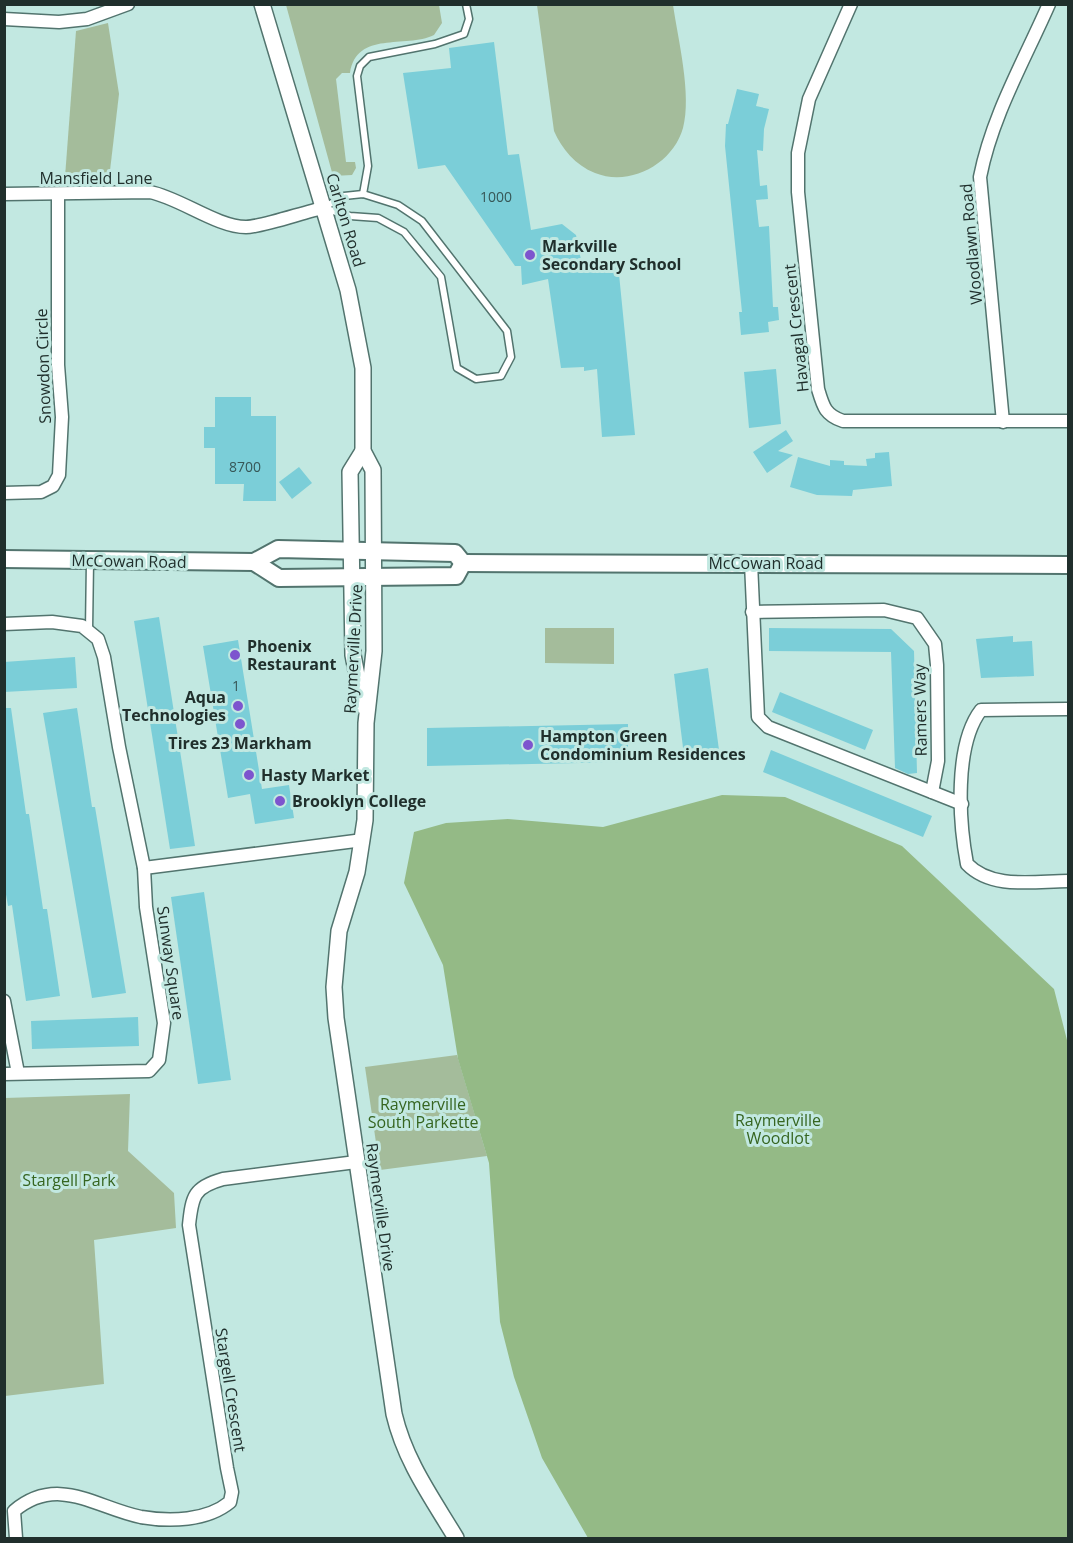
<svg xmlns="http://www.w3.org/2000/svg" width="1073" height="1543" viewBox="0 0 1073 1543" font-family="'Open Sans',sans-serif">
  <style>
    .green { fill: #a4bc9b }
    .forest { fill: #94ba86 }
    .building { fill: #7bced8 }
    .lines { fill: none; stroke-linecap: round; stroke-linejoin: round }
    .service-casing { stroke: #52746e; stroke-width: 9 }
    .minor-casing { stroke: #52746e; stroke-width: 15 }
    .tertiary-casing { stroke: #52746e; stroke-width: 18 }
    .secondary-casing { stroke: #52746e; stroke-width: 20 }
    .service { stroke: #fff; stroke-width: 6 }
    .minor { stroke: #fff; stroke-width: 12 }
    .tertiary { stroke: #fff; stroke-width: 15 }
    .secondary { stroke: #fff; stroke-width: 16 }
    .poi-dot { fill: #7d55ce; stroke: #c2e8e1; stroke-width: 2 }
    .labels { text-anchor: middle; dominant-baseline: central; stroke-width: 6; stroke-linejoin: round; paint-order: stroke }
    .number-label { font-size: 14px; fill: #375757 }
    .street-label { font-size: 16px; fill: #202f2c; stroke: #c2e8e1 }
    .poi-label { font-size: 16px; font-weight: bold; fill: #202f2c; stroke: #c2e8e1; text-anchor: start }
    .park-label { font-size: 16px; fill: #366520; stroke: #c2e8e1 }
  </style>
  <rect width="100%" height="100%" fill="#c2e8e1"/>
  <g class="green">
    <path d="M286,5H439L442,23L434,35C405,49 357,30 350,73H342L336,79L346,162H355L356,168L352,175L333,176Z"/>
    <path d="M537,5H673C678,39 692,95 683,128C673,164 630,187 595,173C575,165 562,149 554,131Z"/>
    <polygon points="108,23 119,94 109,179 65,177 76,31"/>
    <polygon points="545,628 614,628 614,664 545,663"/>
    <polygon points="457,1055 487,1156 380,1170 365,1067"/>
    <polygon points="130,1094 128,1151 174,1193 176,1228 94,1240 104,1384 5,1396 5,1098"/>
  </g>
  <polygon class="forest" points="722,795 785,797 902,846 1054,989 1068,1044 1068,1538 588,1538 542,1458 514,1377 500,1322 489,1163 458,1059 443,965 404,883 414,832 446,823 508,819 603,827"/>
  <g class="building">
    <polygon points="494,42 508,155 519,154 531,230 562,224 576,235 583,270 618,264 635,435 602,437 597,369 584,371 584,367 561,368 548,279 522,285 521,266 515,266 445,165 418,169 403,73 451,68 449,48"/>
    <polygon points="737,89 759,94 756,106 769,109 764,129 763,151 757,150 760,186 767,185 768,199 756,200 759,227 769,226 773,307 778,307 779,320 768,322 769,332 741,335 739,312 742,312 725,146 726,124 728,124"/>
    <polygon points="776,369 781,424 749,428 744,372"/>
    <polygon points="215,397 251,397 251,416 276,416 276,501 243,501 244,484 215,484 215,448 204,448 204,427 215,427"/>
    <polygon points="786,430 793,441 778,451 793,455 767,473 753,452"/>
    <polygon points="889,452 892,486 853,490 852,496 817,495 790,487 798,457 830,466 830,460 844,461 844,465 867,466 866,459 875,458 875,453"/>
    <polygon points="299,467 312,483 292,499 279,482"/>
    <polygon points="159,617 195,846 170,849 134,621"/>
    <polygon points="769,628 891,629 914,651 917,773 908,774 895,768 891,652 769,651"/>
    <polygon points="1013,636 1013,642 1032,641 1034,676 981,678 976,639"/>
    <polygon points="238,640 262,789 289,785 294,818 255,824 250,794 228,798 203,646"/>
    <polygon points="75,657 77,688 4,692 4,662"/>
    <polygon points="708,668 719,750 684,756 674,674"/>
    <polygon points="780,692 873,730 865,750 772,712"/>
    <polygon points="4,708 11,708 26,814 29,814 43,909 47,909 60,996 26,1001 12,905 8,906 4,883"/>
    <polygon points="77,708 92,807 95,807 126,993 92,998 43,713"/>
    <polygon points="628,724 628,762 427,766 427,728"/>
    <polygon points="771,750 932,816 923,837 763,772"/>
    <polygon points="204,892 231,1080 198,1084 171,897"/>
    <polygon points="138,1017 139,1046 32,1049 31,1021"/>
  </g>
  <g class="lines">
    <defs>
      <g id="service">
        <polygon points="363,194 398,205 422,221 507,331 511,357 501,376 476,379 457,368 441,277 404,232 378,218 350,216 323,208 344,196"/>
        <polyline points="363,194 368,166 357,76 360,66 369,57 435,44 464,34 469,19 466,4"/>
        <polyline points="89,630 90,561"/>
      </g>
      <g id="minor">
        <path d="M851,4L809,99L798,153V192L818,389C823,406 825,415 843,421H1068"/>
        <polyline points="4,19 59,22 87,19 128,4"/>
        <path d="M4,194L150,192C180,198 217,227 246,227C262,227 304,212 323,208"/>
        <path d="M1003,422L980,177C992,116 1024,61 1049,4"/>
        <polyline points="4,493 41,492 53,486 59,475 62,417 58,365 58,194"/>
        <polyline points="751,563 758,717 768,727 962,804"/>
        <polyline points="752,612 884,610 917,618 935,644 937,665 938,761 932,792"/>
        <polyline points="4,624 52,622 82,626 98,639 104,657 119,747 144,868 146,907 164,1023 159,1060 149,1071 4,1074"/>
        <path d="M1068,709L981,710C954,745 959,822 967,864C992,890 1035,881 1068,881"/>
        <polyline points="144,868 363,840"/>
        <polyline points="4,1001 18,1073"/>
        <path d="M16,1538L14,1511C58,1474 96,1508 141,1517C170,1522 207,1521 230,1502L232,1492L227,1468L189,1225C192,1196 194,1187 223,1179L356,1162"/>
      </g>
      <g id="tertiary">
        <path d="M262,4L348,290L363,368V451L373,470L374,651L366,723L365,820L357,872L339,931L334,987L336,1018L394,1414C405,1461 432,1498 456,1538"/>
        <polyline points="363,706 353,655 350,472 363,451"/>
      </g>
      <g id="secondary">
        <polyline points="4,559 254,562 278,549 455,553 463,563"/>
        <polyline points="254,562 279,578 456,576 463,563"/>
        <polyline points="463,563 1068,565"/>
      </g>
    </defs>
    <use href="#service" class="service-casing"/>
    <use href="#minor" class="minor-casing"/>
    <use href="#tertiary" class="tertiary-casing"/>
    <use href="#secondary" class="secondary-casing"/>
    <use href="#service" class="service"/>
    <use href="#minor" class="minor"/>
    <use href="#tertiary" class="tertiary"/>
    <use href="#secondary" class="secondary"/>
  </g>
  <g class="poi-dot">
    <circle cx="530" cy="255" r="6"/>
    <circle cx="235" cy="655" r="6"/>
    <circle cx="238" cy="706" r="6"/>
    <circle cx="240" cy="724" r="6"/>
    <circle cx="528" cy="745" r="6"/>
    <circle cx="249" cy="775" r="6"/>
    <circle cx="280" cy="801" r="6"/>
  </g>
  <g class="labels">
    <g class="number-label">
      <text x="496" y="196">1000</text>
      <text x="245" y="466">8700</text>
      <text x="236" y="685">1</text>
    </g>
    <g class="street-label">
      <text x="96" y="178">Mansfield Lane</text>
      <text transform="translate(346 220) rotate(73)">Carlton Road</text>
      <text transform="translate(971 244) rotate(-95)">Woodlawn Road</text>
      <text transform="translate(796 328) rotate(-96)">Havagal Crescent</text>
      <text transform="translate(43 366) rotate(-92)">Snowdon Circle</text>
      <text transform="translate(129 561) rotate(1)">McCowan Road</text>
      <text x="766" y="563">McCowan Road</text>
      <text transform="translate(353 649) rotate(-87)">Raymerville Drive</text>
      <text transform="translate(920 710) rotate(-91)">Ramers Way</text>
      <text transform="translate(171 963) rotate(82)">Sunway Square</text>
      <text transform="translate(381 1207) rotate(82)">Raymerville Drive</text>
      <text transform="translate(231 1390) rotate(81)">Stargell Crescent</text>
    </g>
    <g class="poi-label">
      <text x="542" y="246">Markville<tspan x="542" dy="18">Secondary School</tspan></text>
      <text x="247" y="646">Phoenix<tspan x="247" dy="18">Restaurant</tspan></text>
      <text x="226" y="697" text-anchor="end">Aqua<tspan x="226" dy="18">Technologies</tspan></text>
      <text x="540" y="736">Hampton Green<tspan x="540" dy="18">Condominium Residences</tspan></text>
      <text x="240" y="743" text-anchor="middle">Tires 23 Markham</text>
      <text x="261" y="775">Hasty Market</text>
      <text x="292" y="801">Brooklyn College</text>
    </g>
    <g class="park-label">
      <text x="423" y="1104">Raymerville<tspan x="423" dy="18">South Parkette</tspan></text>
      <text x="778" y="1120">Raymerville<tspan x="778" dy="18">Woodlot</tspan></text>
      <text x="69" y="1180">Stargell Park</text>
    </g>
  </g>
  <rect width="1073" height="1543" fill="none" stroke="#202f2c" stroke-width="12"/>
</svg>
